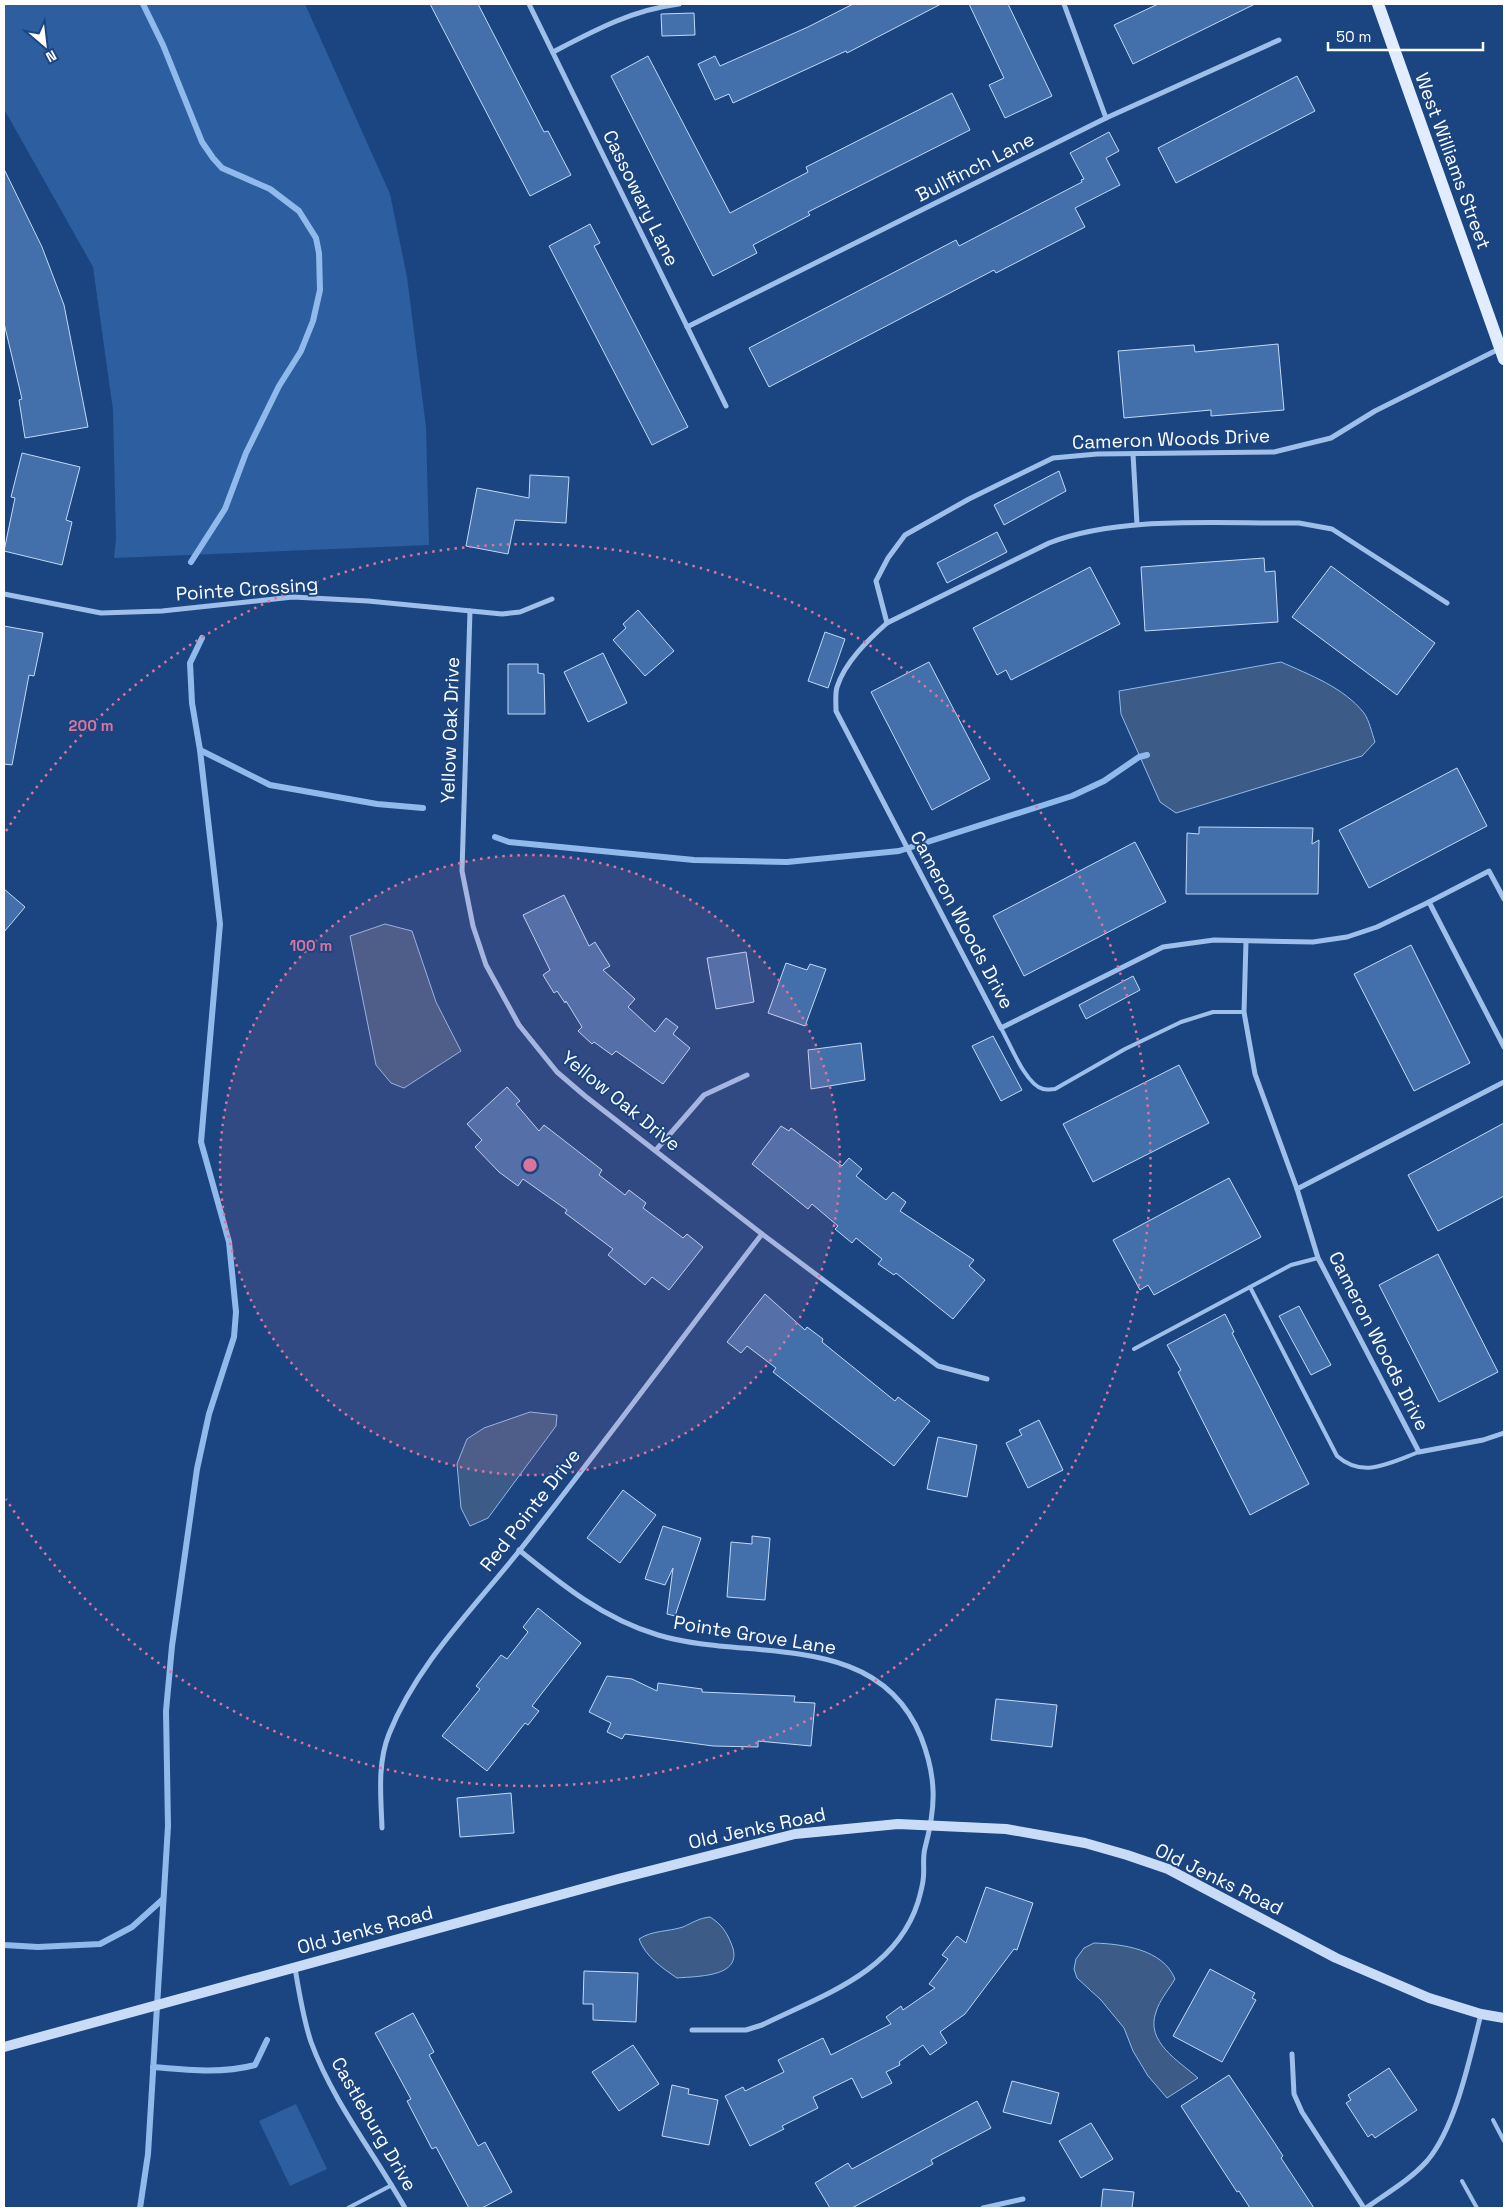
<svg xmlns="http://www.w3.org/2000/svg" width="1508" height="2212" viewBox="0 0 1508 2212" font-family="'Space Grotesk',sans-serif">
  <style>
    .green { fill: #2d5e9f }
    .water { fill: #3c5c87; stroke: #91baec }
    .lines { fill: none; stroke-linecap: round; stroke-linejoin: round }
    .stream { stroke: #91baec; stroke-width: 6 }
    .building { fill: #4370aa; stroke: #c2d9f7 }
    .lane { stroke: #9ebfea; stroke-width: 4 }
    .street { stroke: #9ebfea; stroke-width: 5 }
    .secondary { stroke: #c9dcf7; stroke-width: 10 }
    .primary { stroke: #e1ecfe; stroke-width: 12 }
    .ring { fill: none; stroke: #da749d; stroke-width: 2.5; stroke-dasharray: 2.5 5 }
    .labels { text-anchor: middle; dominant-baseline: central; stroke-width: 4; stroke-linejoin: round; paint-order: stroke }
    .street-label { font-size: 19px; fill: #fff; stroke: #1b4580 }
    .centre { fill: #da749d; stroke: #1b4580; stroke-width: 2.5 }
    .ring-label { font-size: 15px; text-anchor: middle; font-weight: bold; fill: #da749d; stroke: #1b4580; stroke-width: 4; stroke-linejoin: round; paint-order: stroke }
  </style>
  <rect width="100%" height="100%" fill="#1b4580"/>
  <g class="green">
    <polygon points="4,4 305,4 390,194 407,277 426,427 429,545 114,558 116,539 113,410 93,267 4,109"/>
    <polygon points="296,2104 327,2169 290,2186 259,2121"/>
  </g>
  <g class="water">
    <path d="M1281,662C1310,675 1343,687 1364,713C1369,720 1372,733 1375,742L1362,756L1176,813L1160,802L1121,714L1119,691Z"/>
    <polygon points="385,924 412,931 436,1002 461,1051 404,1088 391,1083 376,1065 350,936"/>
    <polygon points="530,1412 557,1415 556,1426 488,1518 470,1526 461,1508 457,1464 467,1439 484,1428"/>
    <path d="M710,1917C721,1924 726,1931 731,1943C746,1977 700,1976 677,1978C661,1967 646,1957 639,1939C653,1930 667,1932 683,1927C692,1923 699,1918 710,1917Z"/>
    <path d="M1094,1943C1122,1944 1163,1949 1175,1979C1169,1989 1159,2001 1156,2012C1145,2042 1179,2061 1198,2078L1167,2098L1148,2076L1133,2051L1124,2028L1101,2000L1077,1978L1074,1969L1076,1959L1084,1948Z"/>
  </g>
  <g class="lines">
    <g class="stream">
      <polyline points="143,4 163,45 202,142 213,158 222,168 270,189 299,211 316,238 319,253 320,290 313,321 301,351 279,386 246,453 225,509 191,562"/>
      <polyline points="200,750 270,785 377,804 423,808"/>
      <polyline points="495,837 509,842 694,860 787,862 899,851 1072,796 1104,781 1139,757 1147,755"/>
      <polyline points="4,1945 38,1947 100,1944 132,1927 162,1900"/>
      <path d="M153,2067C187,2070 222,2074 255,2065L267,2040"/>
      <polyline points="140,2208 148,2154 168,1826 166,1711 172,1646 197,1469 209,1414 234,1337 236,1312 229,1242 201,1142 220,924 200,750 192,703 190,663 202,638"/>
    </g>
  </g>
  <g class="building">
    <polygon points="430,4 478,4 544,132 548,131 571,175 530,196"/>
    <polygon points="853,4 941,4 847,53 846,51 733,103 729,94 715,100 698,64 715,56 720,66 808,27"/>
    <polygon points="969,4 1008,4 1052,96 1005,118 989,85 1004,78"/>
    <polygon points="1158,4 1255,4 1133,64 1114,25"/>
    <polygon points="694,13 695,35 662,36 661,14"/>
    <polygon points="648,56 730,213 808,172 806,167 952,93 970,130 808,212 810,215 753,245 757,253 713,276 611,76"/>
    <polygon points="1297,76 1315,111 1176,183 1158,148"/>
    <polygon points="1109,132 1119,151 1106,158 1120,185 1075,208 1085,227 996,273 994,270 769,387 749,348 956,240 959,246 1082,182 1081,180 1084,179 1070,153"/>
    <polygon points="4,169 42,247 64,305 88,427 25,438 19,400 22,399 4,323"/>
    <polygon points="590,224 600,243 594,246 688,427 652,445 549,246"/>
    <polygon points="1278,344 1284,410 1211,416 1211,410 1124,418 1118,351 1194,345 1195,352"/>
    <polygon points="22,453 80,467 66,520 72,522 62,565 4,551 15,498 11,497"/>
    <polygon points="1059,471 1066,491 1004,525 994,505"/>
    <polygon points="530,475 569,477 566,523 515,520 508,554 466,546 477,488 529,498"/>
    <polygon points="997,532 1007,552 947,583 937,563"/>
    <polygon points="1264,558 1265,572 1275,571 1278,622 1145,631 1141,567"/>
    <polygon points="1331,566 1435,643 1397,695 1292,617"/>
    <polygon points="1090,567 1120,624 1011,680 1006,670 997,675 973,628"/>
    <polygon points="638,610 674,651 645,676 613,640 626,628 623,624"/>
    <polygon points="4,626 43,633 34,676 29,675 12,765 4,764"/>
    <polygon points="825,632 845,639 828,688 808,681"/>
    <polygon points="603,653 627,703 588,722 564,672"/>
    <polygon points="929,662 990,779 932,810 871,692"/>
    <polygon points="508,664 538,664 538,673 544,674 545,714 508,714"/>
    <polygon points="1457,768 1487,826 1369,888 1339,830"/>
    <polygon points="1199,827 1313,828 1312,844 1319,840 1318,894 1186,894 1187,833 1199,834"/>
    <polygon points="1135,842 1166,902 1024,976 993,916"/>
    <polygon points="4,889 25,907 4,932"/>
    <polygon points="564,895 589,946 595,942 610,966 603,970 635,999 628,1007 655,1032 666,1018 678,1027 673,1034 690,1048 663,1084 616,1051 612,1055 594,1042 592,1044 578,1031 582,1027 566,1001 565,1003 557,991 554,993 543,975 550,970 523,915"/>
    <polygon points="1411,945 1470,1063 1414,1091 1354,974"/>
    <polygon points="746,952 754,1002 716,1009 707,958"/>
    <polygon points="786,963 807,970 810,964 826,969 805,1026 768,1013"/>
    <polygon points="1133,976 1140,990 1086,1019 1079,1005"/>
    <polygon points="993,1036 1022,1090 1001,1101 972,1046"/>
    <polygon points="861,1043 865,1080 811,1089 808,1050"/>
    <polygon points="1179,1065 1209,1123 1093,1182 1063,1124"/>
    <polygon points="507,1087 520,1101 516,1104 539,1131 544,1125 602,1170 599,1175 625,1195 629,1190 646,1203 643,1208 670,1228 683,1238 687,1234 703,1247 669,1290 652,1277 645,1285 608,1255 613,1249 565,1213 567,1210 523,1179 518,1186 499,1172 475,1147 482,1140 467,1124"/>
    <polygon points="1504,1123 1504,1196 1438,1231 1408,1175"/>
    <polygon points="781,1126 789,1131 791,1128 842,1166 849,1158 862,1169 856,1176 886,1200 893,1192 906,1202 900,1211 974,1260 969,1266 985,1280 953,1319 896,1273 894,1275 878,1264 882,1259 856,1238 852,1243 835,1229 838,1226 812,1204 808,1209 752,1164"/>
    <polygon points="1229,1178 1261,1237 1154,1295 1148,1285 1140,1290 1113,1240"/>
    <polygon points="1438,1254 1498,1372 1439,1402 1379,1285"/>
    <polygon points="765,1294 805,1330 807,1327 823,1339 822,1342 895,1401 898,1397 930,1421 894,1466 773,1372 776,1368 747,1346 741,1353 727,1342"/>
    <polygon points="1299,1306 1331,1365 1311,1375 1279,1316"/>
    <polygon points="1225,1314 1234,1332 1232,1333 1309,1484 1250,1515 1178,1372 1181,1370 1167,1345"/>
    <polygon points="1039,1420 1063,1470 1028,1488 1006,1443 1022,1435 1019,1430"/>
    <polygon points="938,1437 977,1445 967,1497 927,1489"/>
    <polygon points="623,1490 656,1515 620,1563 587,1538"/>
    <polygon points="663,1526 701,1538 675,1616 667,1614 673,1568 665,1585 645,1579"/>
    <polygon points="752,1536 770,1538 765,1600 727,1597 731,1542 752,1544"/>
    <polygon points="538,1608 581,1643 532,1706 539,1711 528,1725 525,1723 487,1771 442,1736 480,1689 476,1686 501,1655 507,1659 528,1632 523,1627"/>
    <polygon points="607,1676 632,1679 657,1691 658,1683 702,1689 702,1692 795,1696 794,1702 815,1703 811,1746 758,1741 758,1747 713,1746 625,1734 622,1739 607,1732 611,1723 589,1712"/>
    <polygon points="996,1699 1057,1705 1052,1747 991,1740"/>
    <polygon points="511,1793 514,1833 460,1837 457,1798"/>
    <polygon points="986,1887 1033,1903 1017,1950 1014,1949 965,2014 940,2032 947,2043 930,2055 923,2045 899,2062 900,2065 886,2072 892,2083 862,2098 852,2078 813,2097 818,2108 782,2126 784,2129 750,2146 725,2096 743,2087 745,2091 784,2072 778,2060 823,2038 831,2055 891,2024 886,2017 901,2006 903,2010 935,1988 929,1984 948,1959 942,1955 957,1936 966,1943"/>
    <polygon points="1210,1969 1255,1993 1252,1998 1256,2000 1222,2062 1173,2036"/>
    <polygon points="584,1971 638,1973 636,2022 593,2020 593,2004 583,2004"/>
    <polygon points="413,2013 434,2052 429,2055 478,2146 485,2142 512,2192 482,2208 469,2208 436,2147 432,2149 407,2101 411,2099 375,2033"/>
    <polygon points="633,2045 659,2084 619,2111 592,2072"/>
    <polygon points="1389,2068 1417,2110 1375,2138 1372,2134 1368,2137 1346,2103 1351,2100 1348,2095"/>
    <polygon points="1229,2075 1272,2139 1283,2156 1281,2158 1314,2208 1250,2208 1239,2191 1237,2192 1181,2106"/>
    <polygon points="1012,2081 1059,2093 1051,2124 1003,2112"/>
    <polygon points="672,2085 689,2089 688,2094 718,2100 709,2145 662,2136"/>
    <polygon points="977,2101 991,2128 931,2160 933,2164 852,2208 830,2208 815,2183 848,2163 852,2169"/>
    <polygon points="1091,2123 1113,2159 1081,2178 1059,2141"/>
    <polygon points="1103,2189 1134,2192 1132,2208 1101,2208"/>
  </g>
  <g class="lines">
    <g class="lane">
      <path d="M1001,1028C1010,1044 1026,1085 1043,1089C1047,1090 1052,1089 1055,1089L1125,1049L1181,1022L1213,1012H1244"/>
      <path d="M1250,1287L1337,1456C1363,1479 1390,1463 1419,1452"/>
      <polyline points="1134,1349 1291,1265 1318,1258"/>
      <polyline points="1493,2120 1504,2141"/>
      <polyline points="1462,2181 1477,2208"/>
      <polyline points="348,2208 392,2185"/>
    </g>
    <g class="street">
      <polyline points="529,4 726,406"/>
      <polyline points="1064,4 1106,118"/>
      <path d="M553,52C595,30 632,10 679,4"/>
      <polyline points="687,327 1106,118 1279,40"/>
      <polyline points="1133,454 1137,524"/>
      <polyline points="4,594 101,613 162,611 293,597 368,601 502,614 520,612 552,599"/>
      <path d="M1447,603L1332,529L1299,523C1221,524 1121,515 1049,543L887,623C868,640 845,662 837,687C835,694 836,703 836,711L1001,1028L1163,947L1214,940L1313,942L1347,937L1377,927L1429,902L1504,1047"/>
      <polyline points="470,611 462,871 473,926 486,965 519,1025 557,1072 585,1096 762,1234 938,1366 987,1379"/>
      <polyline points="887,623 876,581 888,558 905,535 969,499 1053,458 1097,454 1274,452 1331,438 1375,411 1501,348"/>
      <polyline points="1429,902 1489,871 1504,899"/>
      <polyline points="1246,941 1244,1012 1255,1074 1297,1189 1318,1258 1419,1452 1483,1440 1504,1433"/>
      <polyline points="656,1150 704,1095 747,1075"/>
      <polyline points="1297,1189 1504,1082"/>
      <path d="M519,1550C562,1585 604,1619 658,1635C747,1662 877,1628 921,1737C937,1778 936,1807 925,1848C922,1859 925,1870 923,1881C922,1888 920,1895 918,1902C896,1972 823,1995 762,2025L746,2030H692"/>
      <path d="M382,1828C381,1797 377,1764 389,1734C417,1664 473,1609 520,1550C602,1446 681,1339 762,1234"/>
      <path d="M295,1968C299,1992 303,2018 311,2042C333,2102 374,2153 405,2208"/>
      <polyline points="1292,2054 1294,2094 1302,2112 1364,2208"/>
      <polyline points="983,2208 1023,2199"/>
      <path d="M1366,2208C1387,2193 1410,2180 1427,2161C1456,2127 1470,2057 1481,2014"/>
    </g>
    <polyline class="secondary" points="4,2047 618,1879 795,1834 898,1824 1006,1829 1085,1843 1127,1855 1168,1869 1336,1958 1429,1998 1481,2014 1504,2018"/>
    <polyline class="primary" points="1378,4 1504,359"/>
  </g>
  <circle cx="530" cy="1165" r="310" fill="#da749d" fill-opacity=".12"/>
  <g class="ring">
    <circle cx="530" cy="1165" r="310"/>
    <path d="M6 831A621 621 0 1 1 6 1499"/>
  </g>
  <g class="labels">
    <g class="street-label">
      <text transform="translate(1453 161) rotate(70)">West Williams Street</text>
      <text transform="translate(975 167) rotate(-27)">Bullfinch Lane</text>
      <text transform="translate(641 198) rotate(64)">Cassowary Lane</text>
      <text transform="translate(1171 439) rotate(-2)">Cameron Woods Drive</text>
      <text transform="translate(247 589) rotate(-4)">Pointe Crossing</text>
      <text transform="translate(450 730) rotate(-88)">Yellow Oak Drive</text>
      <text transform="translate(962 920) rotate(62)">Cameron Woods Drive</text>
      <text transform="translate(621 1101) rotate(39)">Yellow Oak Drive</text>
      <text transform="translate(1379 1341) rotate(63)">Cameron Woods Drive</text>
      <text transform="translate(530 1510) rotate(-52)">Red Pointe Drive</text>
      <text transform="translate(755 1635) rotate(9)">Pointe Grove Lane</text>
      <text transform="translate(757 1828) rotate(-12)">Old Jenks Road</text>
      <text transform="translate(1219 1879) rotate(26)">Old Jenks Road</text>
      <text transform="translate(365 1930) rotate(-15)">Old Jenks Road</text>
      <text transform="translate(374 2124) rotate(60)">Castleburg Drive</text>
    </g>
  </g>
  <circle cx="530" cy="1165" r="8" class="centre"/>
  <g class="ring-label">
    <text x="91" y="731">200 m</text>
    <text x="311" y="951">100 m</text>
  </g>
  <rect width="1508" height="2212" fill="none" stroke="#ffffff" stroke-width="10"/>
  <g transform="translate(45 45) rotate(152)" stroke="#1b4580" stroke-width="4" paint-order="stroke">
  <path d="M0-4L9 19L0 12L-9 19Z" fill="#ffffff"/>
  <text y="-8" font-size="14" font-weight="bold" text-anchor="middle" fill="#ffffff">N</text>
  </g>
  <path d="M1328 42v8h155v-8" fill="none" stroke="#ffffff" stroke-width="2.5"/>
  <text x="1336" y="42" font-size="15" fill="#ffffff" stroke="#1b4580" stroke-width="4" paint-order="stroke">50 m</text>
</svg>
